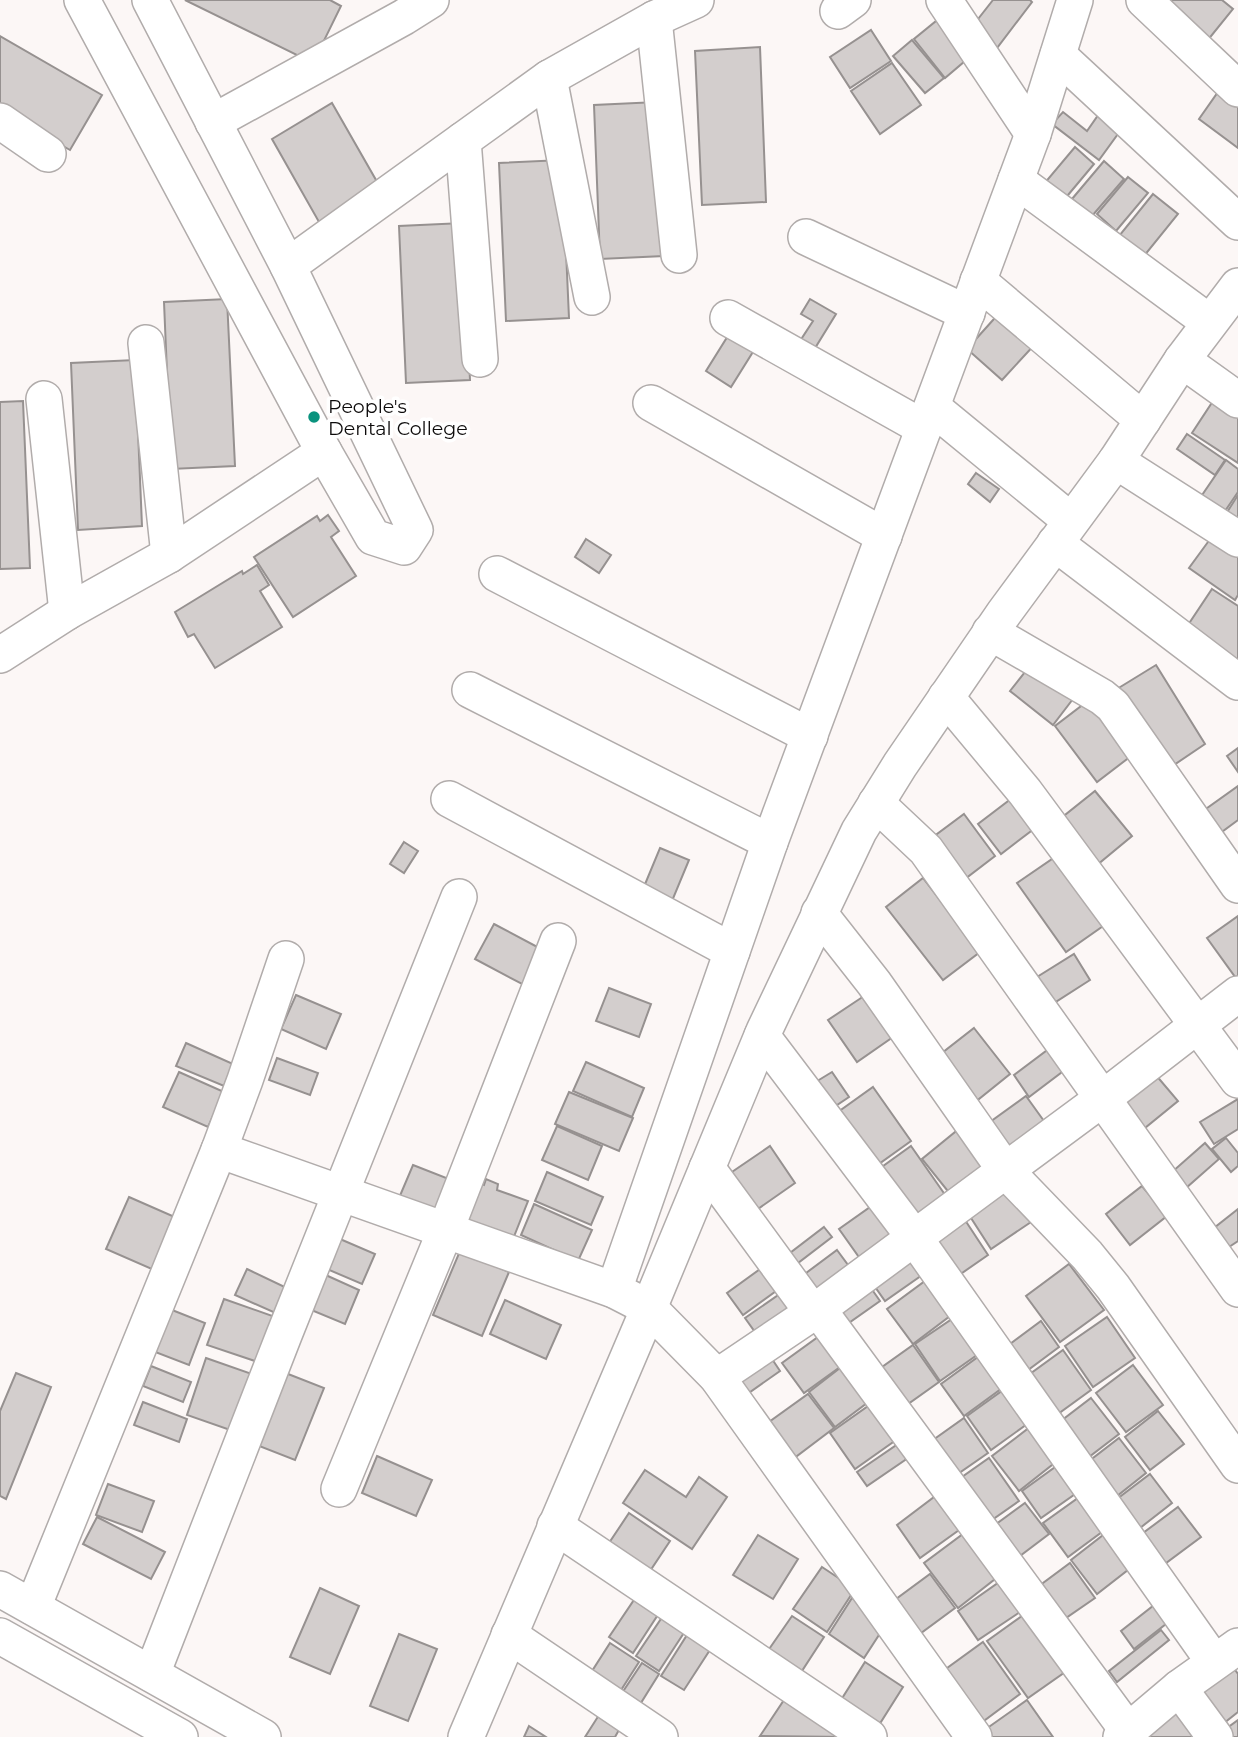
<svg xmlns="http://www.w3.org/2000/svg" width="1238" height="1737" viewBox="0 0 1238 1737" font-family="Montserrat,sans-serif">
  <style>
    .building { fill: #d3cecd; stroke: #969190; stroke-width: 2 }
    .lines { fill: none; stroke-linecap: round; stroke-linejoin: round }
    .minor-casing { stroke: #b1acab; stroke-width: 38 }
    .minor { stroke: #fff; stroke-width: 35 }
    .poi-dot { fill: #0a937e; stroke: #fff; stroke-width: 2.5 }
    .labels { text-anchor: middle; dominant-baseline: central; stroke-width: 7; stroke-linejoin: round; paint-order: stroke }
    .poi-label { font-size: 19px; fill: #0d0b0b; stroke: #fff; text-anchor: start }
  </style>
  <rect width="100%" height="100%" fill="#fcf7f6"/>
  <g class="building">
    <polygon points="185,0 330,0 341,6 313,63"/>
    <polygon points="993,0 1030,0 1032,2 997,48 971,28"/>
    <polygon points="1172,0 1222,0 1233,9 1203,46 1161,13"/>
    <polygon points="941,17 972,55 945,78 914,39"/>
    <polygon points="871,30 891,61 850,88 830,57"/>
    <polygon points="0,36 102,95 70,150 0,110"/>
    <polygon points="912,40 944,78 925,93 893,56"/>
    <polygon points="760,47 766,202 702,205 695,51"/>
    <polygon points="892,63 921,105 880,134 851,91"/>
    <polygon points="1218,92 1238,106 1238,148 1199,119"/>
    <polygon points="657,102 664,256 600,259 594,105"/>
    <polygon points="332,103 380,187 319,222 272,139"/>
    <polygon points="1101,111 1123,127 1099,160 1052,124 1063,112 1087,131"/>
    <polygon points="1075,147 1094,164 1063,201 1043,185"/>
    <polygon points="562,160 569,318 506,321 499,163"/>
    <polygon points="1104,161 1124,179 1092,216 1072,199"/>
    <polygon points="1128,177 1148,193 1116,231 1097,214"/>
    <polygon points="1153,194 1178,214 1144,256 1119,236"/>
    <polygon points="463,223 470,380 406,383 399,226"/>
    <polygon points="227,299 235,466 171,469 164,302"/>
    <polygon points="810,299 836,314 812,353 798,344 813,321 801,314"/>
    <polygon points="1002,310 1037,342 1002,380 967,349"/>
    <polygon points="731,331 756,347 731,387 706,371"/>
    <polygon points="135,360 142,526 78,530 71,363"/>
    <polygon points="1217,395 1238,409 1238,463 1192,433"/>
    <polygon points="23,401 30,568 0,569 0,402"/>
    <polygon points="1187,434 1225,460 1215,475 1177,449"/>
    <polygon points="1226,460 1238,469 1238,492 1221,517 1198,501"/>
    <polygon points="976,473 999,489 990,502 968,484"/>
    <polygon points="1238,495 1238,527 1224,517"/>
    <polygon points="328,515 339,531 331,537 356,576 293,617 254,557 317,516 320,521"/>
    <polygon points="1216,531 1238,546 1238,595 1235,600 1189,568"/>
    <polygon points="586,539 611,555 599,573 575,557"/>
    <polygon points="257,565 269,585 260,591 282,627 215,668 194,634 188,637 175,612 242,571 243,574"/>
    <polygon points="1212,589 1238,606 1238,663 1186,628"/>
    <polygon points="1033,662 1076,695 1053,725 1010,691"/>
    <polygon points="1156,665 1205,744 1168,769 1117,689"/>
    <polygon points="1093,697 1135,753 1097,782 1055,726"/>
    <polygon points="1238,748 1238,772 1227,756"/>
    <polygon points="1238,786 1238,820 1219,834 1203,811"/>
    <polygon points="1095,791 1132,836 1097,865 1060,819"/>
    <polygon points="1020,792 1043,822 1001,854 978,824"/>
    <polygon points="964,814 995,856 961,882 929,840"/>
    <polygon points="404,842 418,851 404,873 390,864"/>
    <polygon points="660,848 689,860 672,901 643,889"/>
    <polygon points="1058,855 1106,924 1066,952 1017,883"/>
    <polygon points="923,878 980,952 943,980 886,907"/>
    <polygon points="1238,916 1238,981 1207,938"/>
    <polygon points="494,924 543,950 524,985 475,959"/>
    <polygon points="1074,954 1090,980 1054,1003 1037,977"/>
    <polygon points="609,988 651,1004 639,1037 596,1021"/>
    <polygon points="296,995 341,1014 326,1049 281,1029"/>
    <polygon points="864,996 893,1037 857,1062 828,1020"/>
    <polygon points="974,1028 1010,1074 969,1107 933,1060"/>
    <polygon points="186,1043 233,1064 224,1086 176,1066"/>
    <polygon points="1054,1045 1070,1066 1029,1097 1014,1075"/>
    <polygon points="277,1058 318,1073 310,1095 269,1080"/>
    <polygon points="586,1062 644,1088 632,1117 573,1091"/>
    <polygon points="179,1072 224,1092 208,1127 163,1107"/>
    <polygon points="832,1072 849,1097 831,1109 814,1083"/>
    <polygon points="1155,1074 1178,1101 1140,1132 1118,1105"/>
    <polygon points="873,1087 911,1141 876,1166 838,1112"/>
    <polygon points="569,1092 633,1118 619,1151 555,1124"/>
    <polygon points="1026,1096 1049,1128 1014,1154 990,1122"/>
    <polygon points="1238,1099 1238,1129 1214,1144 1200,1122"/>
    <polygon points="557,1126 602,1146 588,1180 542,1160"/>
    <polygon points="960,1128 993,1169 955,1200 922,1159"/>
    <polygon points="1226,1138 1238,1153 1238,1166 1231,1172 1212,1149"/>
    <polygon points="1205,1143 1219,1159 1186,1188 1172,1172"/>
    <polygon points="770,1146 795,1183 755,1211 729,1174"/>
    <polygon points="911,1146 948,1199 916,1222 879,1169"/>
    <polygon points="413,1165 454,1181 440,1215 399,1198"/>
    <polygon points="547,1172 603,1197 591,1225 535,1201"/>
    <polygon points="1005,1176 1034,1220 991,1249 962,1204"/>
    <polygon points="470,1179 484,1185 486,1179 498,1184 497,1190 528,1201 513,1239 455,1217"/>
    <polygon points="1142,1186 1167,1216 1130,1245 1106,1214"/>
    <polygon points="129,1197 177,1218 154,1270 106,1249"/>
    <polygon points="534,1204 592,1230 578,1261 521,1235"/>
    <polygon points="873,1205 900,1242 866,1267 839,1229"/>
    <polygon points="1238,1209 1238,1241 1229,1247 1214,1228"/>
    <polygon points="963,1217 988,1255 952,1280 926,1242"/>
    <polygon points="824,1227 832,1237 798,1263 790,1253"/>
    <polygon points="333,1236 375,1254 362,1284 320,1266"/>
    <polygon points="907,1247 925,1273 885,1301 866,1274"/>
    <polygon points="837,1250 854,1273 818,1299 802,1276"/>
    <polygon points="460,1251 509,1272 482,1336 433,1315"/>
    <polygon points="767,1264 783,1286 743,1315 727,1293"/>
    <polygon points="1069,1264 1104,1310 1060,1342 1026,1296"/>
    <polygon points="247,1269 291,1290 280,1315 235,1295"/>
    <polygon points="319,1272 359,1290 345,1324 304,1307"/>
    <polygon points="866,1281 880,1301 843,1327 829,1307"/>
    <polygon points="925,1281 950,1316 913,1344 887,1309"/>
    <polygon points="787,1289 801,1310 760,1339 745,1318"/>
    <polygon points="224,1299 281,1319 264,1364 207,1345"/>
    <polygon points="505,1300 561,1325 546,1359 490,1334"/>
    <polygon points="167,1308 205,1323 189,1365 150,1350"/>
    <polygon points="1107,1317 1135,1358 1093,1387 1065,1346"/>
    <polygon points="952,1319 977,1355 940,1381 915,1344"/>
    <polygon points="1041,1321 1059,1347 1020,1376 1002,1350"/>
    <polygon points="818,1337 840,1367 804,1393 782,1363"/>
    <polygon points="913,1345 939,1382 901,1409 875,1372"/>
    <polygon points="764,1347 780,1371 743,1397 727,1374"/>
    <polygon points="1063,1350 1091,1390 1051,1419 1023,1379"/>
    <polygon points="982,1354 1005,1386 964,1416 941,1384"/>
    <polygon points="206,1358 252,1374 233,1431 187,1415"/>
    <polygon points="1133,1365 1163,1405 1126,1432 1096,1393"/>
    <polygon points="151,1366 191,1382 183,1402 143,1386"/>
    <polygon points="840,1368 867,1403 835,1427 809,1392"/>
    <polygon points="283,1372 324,1388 295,1460 254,1444"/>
    <polygon points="16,1373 51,1387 6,1499 0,1496 0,1411"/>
    <polygon points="1006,1388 1030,1422 991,1450 967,1416"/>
    <polygon points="808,1394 834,1428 789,1462 762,1427"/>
    <polygon points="1091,1398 1119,1434 1085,1460 1057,1424"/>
    <polygon points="143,1402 187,1419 179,1442 134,1425"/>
    <polygon points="871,1404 896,1440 855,1469 830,1433"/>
    <polygon points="1158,1411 1184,1444 1150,1470 1125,1437"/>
    <polygon points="964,1418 988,1453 949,1480 926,1445"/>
    <polygon points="1030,1427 1057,1461 1019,1491 992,1456"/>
    <polygon points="1119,1438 1146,1473 1112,1500 1084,1465"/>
    <polygon points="898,1444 908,1458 867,1486 857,1472"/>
    <polygon points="377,1456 432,1480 416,1516 362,1493"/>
    <polygon points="989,1458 1019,1501 982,1527 952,1484"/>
    <polygon points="1058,1465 1078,1492 1041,1518 1022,1491"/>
    <polygon points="645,1470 686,1497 699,1477 727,1497 692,1549 623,1503"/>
    <polygon points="1150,1474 1172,1503 1140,1528 1117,1499"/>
    <polygon points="108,1484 154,1501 142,1532 96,1515"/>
    <polygon points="942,1491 966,1525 920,1558 897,1525"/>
    <polygon points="1085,1493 1110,1526 1068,1557 1043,1523"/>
    <polygon points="1025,1503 1049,1534 1012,1562 988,1530"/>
    <polygon points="1178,1507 1201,1537 1162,1566 1139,1536"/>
    <polygon points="629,1513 670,1541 650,1571 609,1543"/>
    <polygon points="97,1517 165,1552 151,1579 83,1544"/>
    <polygon points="971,1528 1004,1572 958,1608 924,1563"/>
    <polygon points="1107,1532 1133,1566 1097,1594 1071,1560"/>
    <polygon points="758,1535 798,1559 773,1599 733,1575"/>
    <polygon points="1070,1563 1095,1598 1063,1620 1039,1586"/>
    <polygon points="822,1567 855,1589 827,1632 793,1609"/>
    <polygon points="930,1574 955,1608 917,1636 892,1602"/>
    <polygon points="1005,1578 1026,1608 978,1640 958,1611"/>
    <polygon points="320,1588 359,1606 330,1674 290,1657"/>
    <polygon points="640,1591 663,1607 633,1653 609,1637"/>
    <polygon points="852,1598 888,1621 864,1658 829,1634"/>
    <polygon points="1158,1602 1171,1620 1134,1649 1121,1631"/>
    <polygon points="669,1607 691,1622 659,1671 636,1656"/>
    <polygon points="1026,1613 1068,1670 1028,1698 987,1641"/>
    <polygon points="792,1616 824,1637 798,1677 765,1655"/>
    <polygon points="694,1624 717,1639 684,1690 661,1676"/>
    <polygon points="1161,1630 1169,1640 1117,1682 1109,1671"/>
    <polygon points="399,1634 437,1649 408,1721 370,1706"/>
    <polygon points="983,1642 1020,1694 981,1723 943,1671"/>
    <polygon points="610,1643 639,1662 614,1701 585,1682"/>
    <polygon points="1227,1659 1238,1674 1238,1712 1219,1727 1189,1688"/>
    <polygon points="865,1662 903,1687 879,1725 841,1700"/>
    <polygon points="642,1663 659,1674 634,1714 616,1702"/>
    <polygon points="786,1697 847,1737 760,1736"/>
    <polygon points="1179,1699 1200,1737 1147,1737"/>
    <polygon points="1027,1700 1053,1737 991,1737 986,1729"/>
    <polygon points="599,1715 620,1728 615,1737 585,1737"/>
    <polygon points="1238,1720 1238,1737 1228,1737 1223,1731"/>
    <polygon points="529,1726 546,1737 524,1737"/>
  </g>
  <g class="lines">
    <defs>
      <g id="minor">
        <polyline points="82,0 324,452 373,537 404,547 415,530 288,266 150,0"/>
        <polyline points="944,0 1033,134"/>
        <polyline points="1144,0 1238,89"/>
        <polyline points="838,11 853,0"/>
        <polyline points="654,19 679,255"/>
        <polyline points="1058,55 1238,222"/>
        <polyline points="549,78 592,297"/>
        <polyline points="0,121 48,154"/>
        <polyline points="213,122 404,17 431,0"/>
        <polyline points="463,140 480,359"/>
        <polyline points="1016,180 1209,322"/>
        <polyline points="806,237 967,313"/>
        <polyline points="288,266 549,78 654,19 696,0"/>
        <polyline points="978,281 1143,420"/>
        <polyline points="728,318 924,428"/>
        <polyline points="146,343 169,555"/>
        <polyline points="1182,360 1238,400"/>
        <polyline points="44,399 67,612"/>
        <polyline points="651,403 884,536"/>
        <polyline points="932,407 1071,521"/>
        <polyline points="1116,461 1238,539"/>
        <polyline points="1055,543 1238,682"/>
        <polyline points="497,574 810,736"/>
        <polyline points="990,632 1102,697 1113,706 1238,885"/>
        <polyline points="0,655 67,612 169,555 324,452"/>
        <polyline points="470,690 770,842"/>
        <polyline points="946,697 1025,792 1238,1080"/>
        <polyline points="449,799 732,951"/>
        <polyline points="876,803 926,850 1238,1289"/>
        <polyline points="819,913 874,983 1005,1170 1087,1255 1113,1287 1238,1465"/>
        <polyline points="762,1036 914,1237 1214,1662"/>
        <polyline points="219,1150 614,1290 649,1308 717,1377 974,1737"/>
        <polyline points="707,1168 813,1313"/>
        <polyline points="614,1290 770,842 1033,134 1075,0"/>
        <polyline points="818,1309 1128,1731"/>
        <polyline points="717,1377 818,1309 1102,1099 1238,994"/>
        <polyline points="339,1489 446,1229 558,941"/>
        <polyline points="555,1526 869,1737"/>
        <polyline points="0,1589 263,1737"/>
        <polyline points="33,1607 219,1150 245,1080 286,959"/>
        <polyline points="509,1635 660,1737"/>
        <polyline points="0,1636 180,1737"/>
        <polyline points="152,1674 284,1335 459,897"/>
        <polyline points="1179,1688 1215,1737"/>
        <polyline points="466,1737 649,1308 764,1031 859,831 900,765 1004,613 1116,461 1182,360 1238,286"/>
        <polyline points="1121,1737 1179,1688 1238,1646"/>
      </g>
    </defs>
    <use href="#minor" class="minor-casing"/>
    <use href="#minor" class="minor"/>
  </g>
  <circle class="poi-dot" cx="314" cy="417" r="7"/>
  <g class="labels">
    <g class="poi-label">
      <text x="328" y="406">People's<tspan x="328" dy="22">Dental College</tspan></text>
    </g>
  </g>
</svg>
